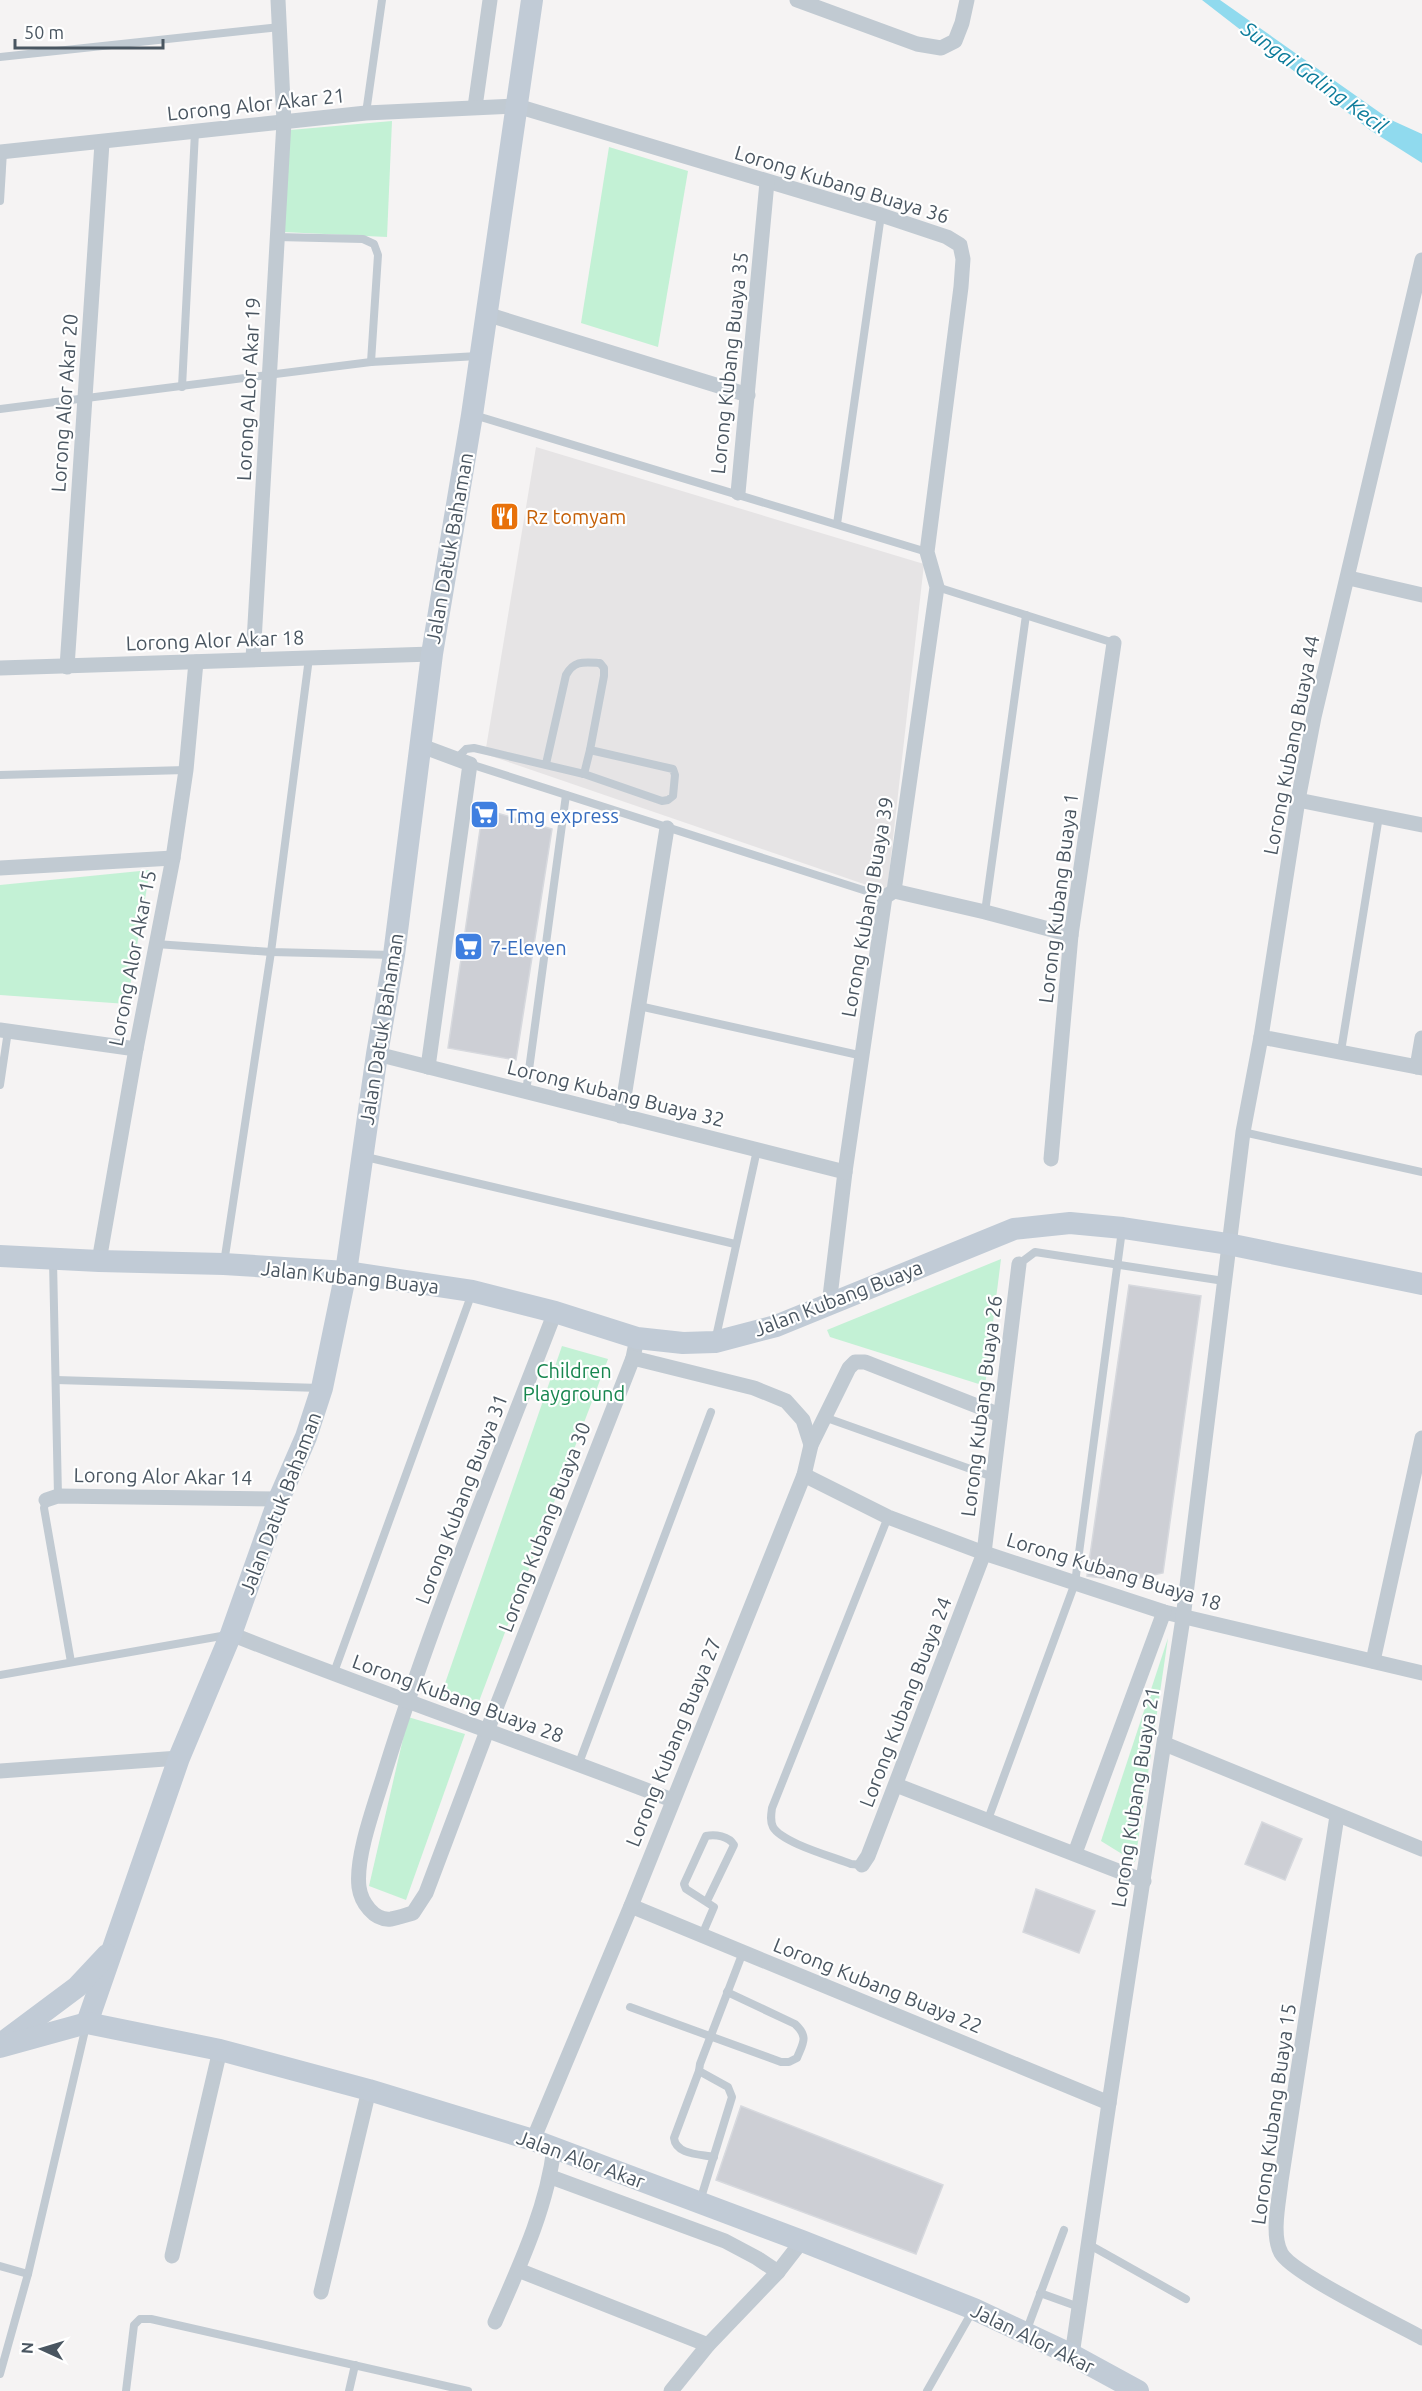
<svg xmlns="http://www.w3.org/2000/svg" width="1422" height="2391" viewBox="0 0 1422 2391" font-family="Ubuntu,sans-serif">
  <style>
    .education { fill: #e6e4e5 }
    .green { fill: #c3f1d5 }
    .water { fill: #90daee }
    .building { fill: #cdcfd5; stroke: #d7d9de; stroke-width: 1.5 }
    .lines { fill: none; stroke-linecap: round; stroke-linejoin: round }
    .lane { stroke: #c1cad2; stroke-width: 8 }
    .street { stroke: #c1cad2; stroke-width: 15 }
    .secondary { stroke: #c1cbd6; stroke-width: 22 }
    .labels { text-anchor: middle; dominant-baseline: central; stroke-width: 4.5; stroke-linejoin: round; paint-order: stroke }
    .street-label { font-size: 20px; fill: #4a5661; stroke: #fff }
    .food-label { font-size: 20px; fill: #c56008; stroke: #fff; text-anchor: start }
    .shop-label { font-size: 20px; fill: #366cbe; stroke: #fff; text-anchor: start }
    .park-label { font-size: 20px; fill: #17864f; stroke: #fff }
    .water-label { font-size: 21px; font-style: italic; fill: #0c7c9b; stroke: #fff }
  </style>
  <rect width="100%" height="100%" fill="#f5f3f3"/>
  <polygon class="education" points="536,447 924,564 887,892 485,754"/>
  <g class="green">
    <polygon points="392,121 387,237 283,232 290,130"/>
    <polygon points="609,147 688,171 658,347 581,323"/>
    <polygon points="150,870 127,1004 0,995 0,885"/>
    <polygon points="1001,1259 985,1386 830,1337 827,1330"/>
    <polygon points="562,1346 608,1359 475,1712 441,1695"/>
    <polygon points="1168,1638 1135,1862 1101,1841"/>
    <polygon points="408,1717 465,1734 406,1900 369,1886"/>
  </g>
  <polygon class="water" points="1202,0 1220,0 1389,119 1422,134 1422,163 1370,130"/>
  <g class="building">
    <polygon points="483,809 552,829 516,1060 448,1048"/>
    <polygon points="1129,1285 1201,1296 1163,1573 1126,1581 1087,1576"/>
    <polygon points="1262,1822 1302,1839 1285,1880 1245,1864"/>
    <polygon points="1036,1889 1095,1911 1079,1953 1023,1932"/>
    <polygon points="741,2106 943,2185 916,2254 716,2180"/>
  </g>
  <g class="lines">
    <g class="lane">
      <polyline points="0,57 280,27"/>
      <polyline points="366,113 382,0"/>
      <polyline points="0,201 3,152"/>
      <polyline points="277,237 363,239 374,244 378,255 371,362"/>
      <polyline points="182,387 195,132"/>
      <polyline points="0,409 371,362 478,356"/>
      <polyline points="474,415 927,552"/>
      <polyline points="837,524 881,215"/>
      <polyline points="937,587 1114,643"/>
      <path d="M456,759L466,749L474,748L584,774L662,801L668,800L673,796L675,775L673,769L590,750L604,676V668L600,663C584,662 574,660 566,675L546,764"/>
      <polyline points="470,764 885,897"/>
      <polyline points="584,774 590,750"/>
      <polyline points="0,775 186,770"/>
      <polyline points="985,912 1026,615"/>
      <polyline points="156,944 271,952 393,955"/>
      <polyline points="639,1006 863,1056"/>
      <polyline points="1341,1051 1379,816"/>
      <polyline points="0,1085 8,1031"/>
      <polyline points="526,1092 566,795"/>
      <polyline points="1243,1132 1422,1172"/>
      <polyline points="366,1157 735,1244"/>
      <polyline points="53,1261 58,1496"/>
      <polyline points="224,1263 271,952 309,658"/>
      <polyline points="1019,1264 1035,1252 1224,1281"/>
      <polyline points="716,1337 757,1150"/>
      <polyline points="56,1380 320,1388"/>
      <polyline points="824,1417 993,1477"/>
      <polyline points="46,1500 44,1508 71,1662"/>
      <polyline points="0,1675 227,1635"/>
      <polyline points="333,1675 472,1293"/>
      <polyline points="579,1763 711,1412"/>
      <polyline points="987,1822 1075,1583 1122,1230"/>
      <path d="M862,1865L851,1864C834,1857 782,1843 773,1827C770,1821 771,1815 772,1808L888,1517"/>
      <path d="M702,1935L714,1907L686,1889L684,1884L706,1836C715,1834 729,1836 734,1845L707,1901"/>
      <path d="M630,2007L781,2062H789L797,2058C803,2043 809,2037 795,2024L727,1992"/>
      <path d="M699,2071L674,2138C676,2155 700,2154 714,2157"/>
      <polyline points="700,2201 732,2097 728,2087 699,2071 700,2064 743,1952"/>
      <polyline points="1088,2244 1186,2299"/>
      <polyline points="0,2266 28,2274"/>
      <polyline points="1040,2293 1079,2307"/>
      <polyline points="1026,2332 1064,2230"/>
      <polyline points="0,2374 28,2274 86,2026"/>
      <polyline points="126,2391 134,2325 140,2319 151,2319 468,2391"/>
      <polyline points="349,2391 355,2365"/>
      <polyline points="927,2391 972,2312"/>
    </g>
    <g class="street">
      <polyline points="797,0 917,44 941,48 955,41 962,23 967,0"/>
      <polyline points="475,107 490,0"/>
      <polyline points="0,152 366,113 517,106 881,215 947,237 960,245 963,259 961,287 927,552 937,587 894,891 885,897 845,1172 829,1305"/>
      <polyline points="486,314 748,395"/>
      <polyline points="738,493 767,182"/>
      <polyline points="1349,578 1422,595"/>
      <polyline points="253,659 284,122 278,0"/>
      <polyline points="67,667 102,143"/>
      <polyline points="0,668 432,654"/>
      <polyline points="419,745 470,764 428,1067"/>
      <polyline points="1298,800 1422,825"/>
      <polyline points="0,868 173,858"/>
      <polyline points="894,891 985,912 1071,935"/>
      <polyline points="0,1030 136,1049"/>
      <polyline points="1261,1037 1422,1068"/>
      <polyline points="377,1054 845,1172"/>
      <polyline points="1417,1067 1422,1038"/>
      <polyline points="621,1116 667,828"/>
      <polyline points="1051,1159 1071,935 1114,643"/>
      <polyline points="99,1261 136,1049 173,858 186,770 196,662"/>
      <path d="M555,1312C497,1463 434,1614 386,1768C377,1799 355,1855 359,1887C361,1902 374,1921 391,1919C398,1918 406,1915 413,1913L426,1893L487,1731L633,1358L637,1338"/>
      <polyline points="633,1358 754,1388 786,1401 803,1420 811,1445"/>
      <polyline points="804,1475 888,1517 984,1553 1164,1612 1422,1673"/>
      <polyline points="46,1500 58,1496 279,1499"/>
      <path d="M231,1634C377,1692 526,1743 672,1800"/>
      <polyline points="1373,1661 1422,1438"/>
      <polyline points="1165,1744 1422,1849"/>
      <polyline points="0,1771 179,1758"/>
      <polyline points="896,1785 1144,1881"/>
      <path d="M1337,1816L1281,2181C1279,2201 1271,2235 1281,2253C1291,2273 1397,2324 1422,2338"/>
      <polyline points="1075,1853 1164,1612"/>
      <polyline points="862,1865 868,1856 984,1553 1019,1264"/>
      <polyline points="631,1906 1109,2103"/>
      <polyline points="533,2140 631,1906 804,1475 811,1445 849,1368 855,1362 865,1362 1000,1415"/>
      <polyline points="551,2177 725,2241 757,2258 778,2272"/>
      <polyline points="172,2256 220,2050"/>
      <polyline points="518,2270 708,2345"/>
      <polyline points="321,2292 369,2090"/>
      <path d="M495,2322C519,2267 547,2208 554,2148"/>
      <polyline points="1072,2355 1109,2103 1183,1618 1243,1132 1261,1037 1298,800 1314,717 1422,260"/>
      <polyline points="671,2391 708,2345 778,2272 802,2241"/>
    </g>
    <g class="secondary">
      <polyline points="0,1256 99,1261 224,1264 346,1272 472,1291 555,1312 637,1338 683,1343 715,1342 776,1326 1014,1229 1070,1223 1123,1228 1228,1244 1422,1284"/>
      <polyline points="87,2023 179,1758 231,1634 279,1499 306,1437 322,1388 346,1272 377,1054 394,955 432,654 472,415 532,0"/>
      <polyline points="6,2040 77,1987 107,1955"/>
      <polyline points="0,2047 87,2023 220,2050 369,2090 533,2140 802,2241 974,2309 1072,2355 1138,2391"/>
    </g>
  </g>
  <defs>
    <symbol id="restaurant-square" viewBox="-11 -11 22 22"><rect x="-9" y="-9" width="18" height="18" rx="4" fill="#e8710a" stroke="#fff"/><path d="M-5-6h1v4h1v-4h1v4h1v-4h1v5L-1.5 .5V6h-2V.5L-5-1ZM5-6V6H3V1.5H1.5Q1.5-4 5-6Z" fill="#fff"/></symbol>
    <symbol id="supermarket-square" viewBox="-11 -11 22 22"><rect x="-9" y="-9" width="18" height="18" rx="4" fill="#3f7fe0" stroke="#fff"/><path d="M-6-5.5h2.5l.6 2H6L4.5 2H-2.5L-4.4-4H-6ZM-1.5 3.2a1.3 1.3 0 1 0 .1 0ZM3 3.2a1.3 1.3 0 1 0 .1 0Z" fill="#fff"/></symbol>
  </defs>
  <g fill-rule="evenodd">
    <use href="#restaurant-square" x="488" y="500" width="33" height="33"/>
    <use href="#supermarket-square" x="468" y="798" width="33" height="33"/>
    <use href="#supermarket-square" x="452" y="930" width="33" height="33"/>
  </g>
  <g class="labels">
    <g class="street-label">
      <text transform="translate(256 104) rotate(-6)">Lorong Alor Akar 21</text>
      <text transform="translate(842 184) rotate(17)">Lorong Kubang Buaya 36</text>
      <text transform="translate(729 363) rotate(-84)">Lorong Kubang Buaya 35</text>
      <text transform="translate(248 389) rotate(-87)">Lorong ALor Akar 19</text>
      <text transform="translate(64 403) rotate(-86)">Lorong Alor Akar 20</text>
      <text transform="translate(449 548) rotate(-80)">Jalan Datuk Bahaman</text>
      <text transform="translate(215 640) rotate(-2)">Lorong Alor Akar 18</text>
      <text transform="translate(1291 745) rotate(-79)">Lorong Kubang Buaya 44</text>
      <text transform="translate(1058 898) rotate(-83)">Lorong Kubang Buaya 1</text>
      <text transform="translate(867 907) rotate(-80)">Lorong Kubang Buaya 39</text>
      <text transform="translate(132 958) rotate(-79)">Lorong Alor Akar 15</text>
      <text transform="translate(381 1029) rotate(-81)">Jalan Datuk Bahaman</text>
      <text transform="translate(616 1093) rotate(14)">Lorong Kubang Buaya 32</text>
      <text transform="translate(350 1277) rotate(6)">Jalan Kubang Buaya</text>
      <text transform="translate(838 1298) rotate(-21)">Jalan Kubang Buaya</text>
      <text transform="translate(981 1406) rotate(-83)">Lorong Kubang Buaya 26</text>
      <text transform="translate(163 1476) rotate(1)">Lorong Alor Akar 14</text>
      <text transform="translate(461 1499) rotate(-69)">Lorong Kubang Buaya 31</text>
      <text transform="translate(280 1503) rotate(-69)">Jalan Datuk Bahaman</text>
      <text transform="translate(544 1527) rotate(-69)">Lorong Kubang Buaya 30</text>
      <text transform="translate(1114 1571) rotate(17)">Lorong Kubang Buaya 18</text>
      <text transform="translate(458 1698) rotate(20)">Lorong Kubang Buaya 28</text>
      <text transform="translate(905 1702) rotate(-69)">Lorong Kubang Buaya 24</text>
      <text transform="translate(673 1742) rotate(-68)">Lorong Kubang Buaya 27</text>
      <text transform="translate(1135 1797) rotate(-81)">Lorong Kubang Buaya 21</text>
      <text transform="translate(878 1985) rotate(22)">Lorong Kubang Buaya 22</text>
      <text transform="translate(1273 2114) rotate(-82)">Lorong Kubang Buaya 15</text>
      <text transform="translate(581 2159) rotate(20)">Jalan Alor Akar</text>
      <text transform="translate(1033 2338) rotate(26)">Jalan Alor Akar</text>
    </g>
    <g class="food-label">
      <text x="526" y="516">Rz tomyam</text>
    </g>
    <g class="shop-label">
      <text x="506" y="815">Tmg express</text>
      <text x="490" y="947">7-Eleven</text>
    </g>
    <g class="park-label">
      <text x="574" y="1370">Children<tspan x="574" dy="23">Playground</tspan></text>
    </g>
    <g class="water-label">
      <text transform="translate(1315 77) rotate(36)">Sungai Galing Kecil</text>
    </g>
  </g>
  <g transform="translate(42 2349) rotate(274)" stroke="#ffffff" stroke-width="4.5" paint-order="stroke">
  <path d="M0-4.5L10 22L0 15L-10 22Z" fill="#4a5661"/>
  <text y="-9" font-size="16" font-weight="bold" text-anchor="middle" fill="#4a5661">N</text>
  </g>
  <path d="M15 39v9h148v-9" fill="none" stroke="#4a5661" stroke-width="3"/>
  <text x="24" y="39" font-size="18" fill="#4a5661" stroke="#ffffff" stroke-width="4.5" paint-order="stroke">50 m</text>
</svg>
